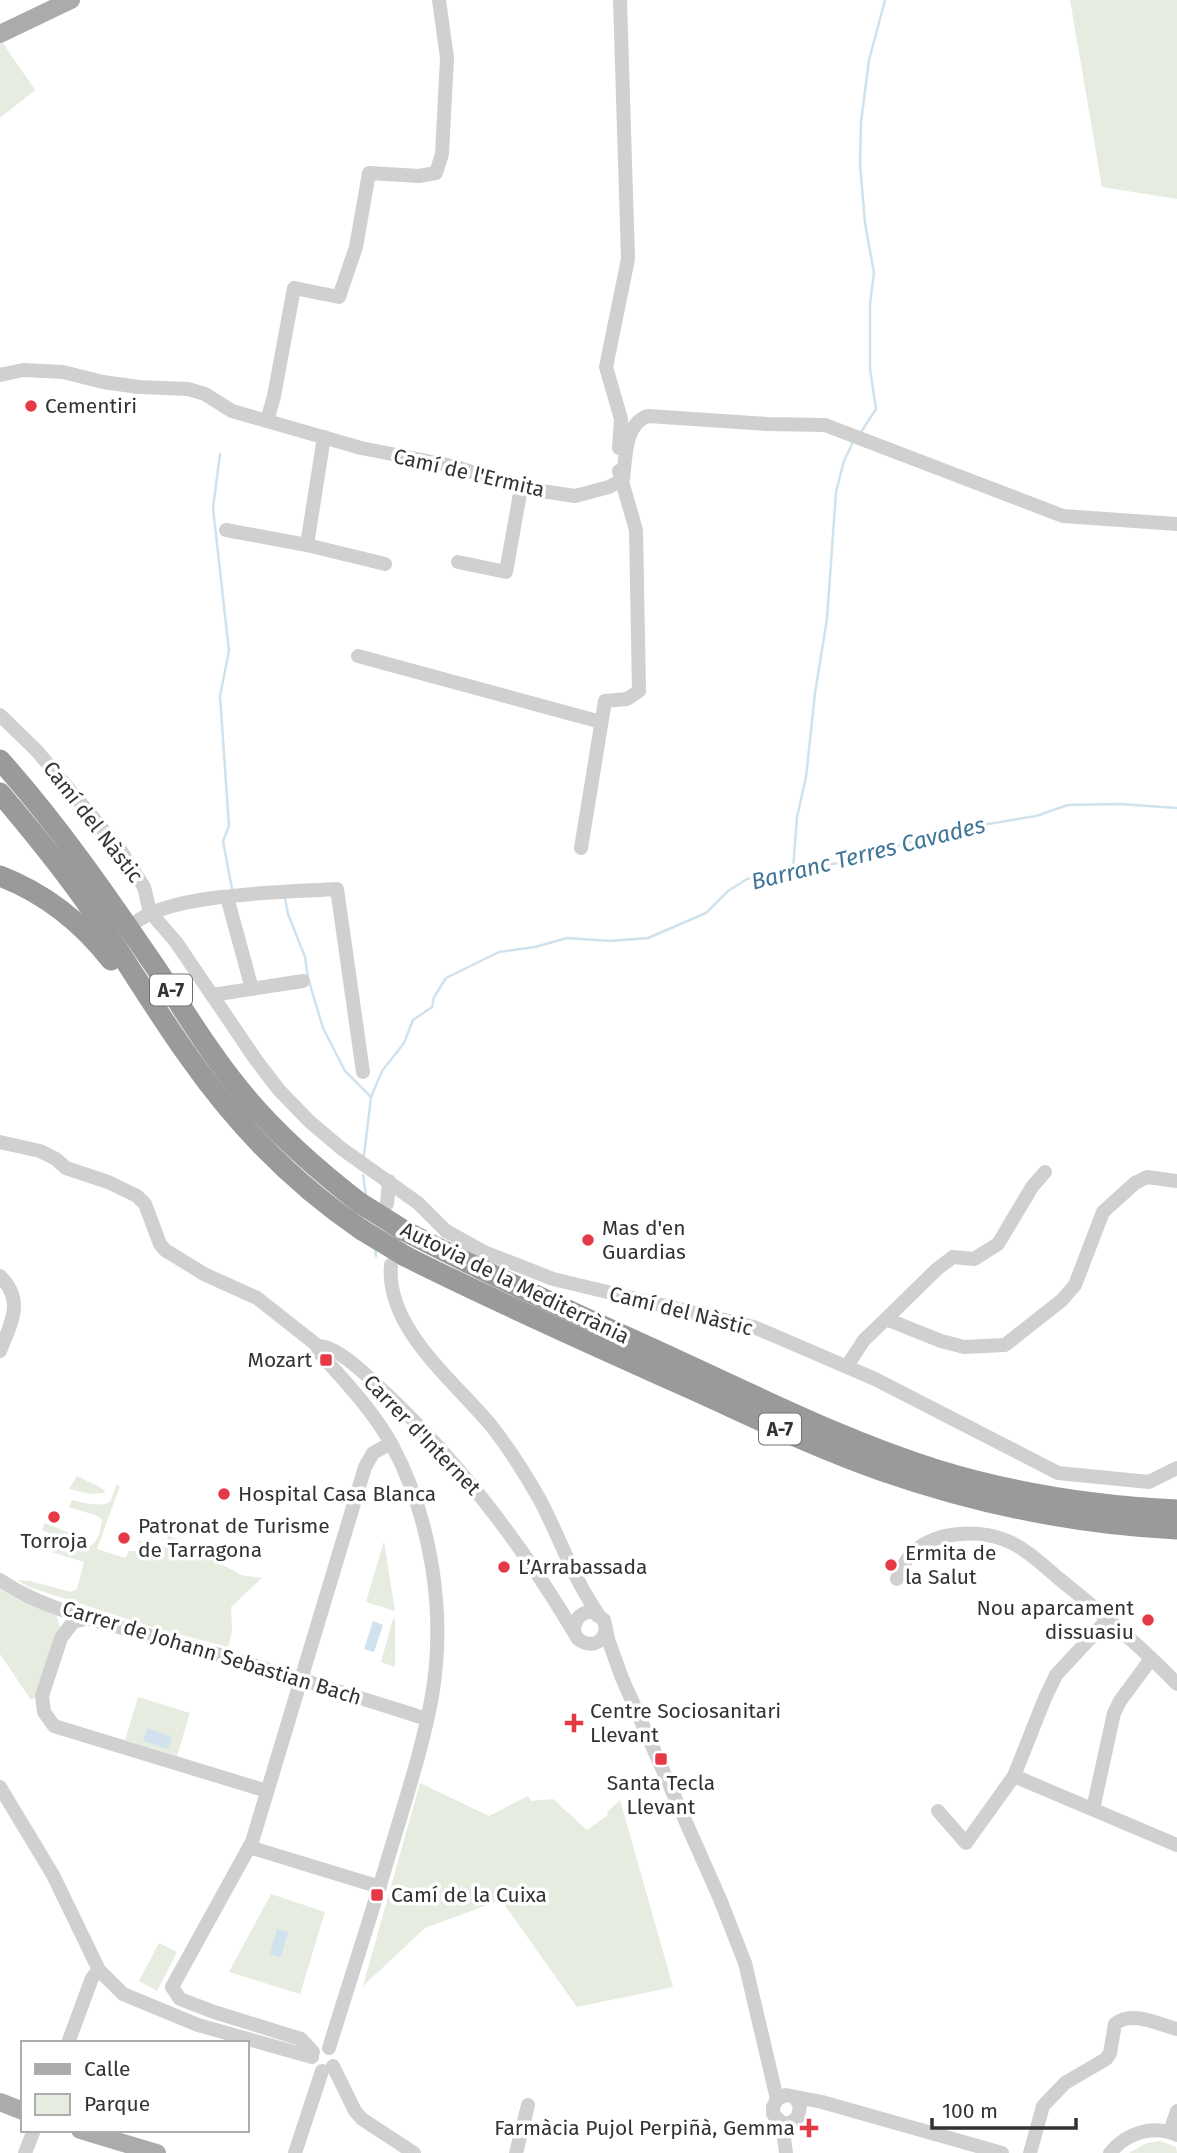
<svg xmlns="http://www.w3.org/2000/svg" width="1177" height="2153" viewBox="0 0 1177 2153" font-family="'Fira Sans',sans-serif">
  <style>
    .green { fill: #e6ecdf }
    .water { fill: #cfe2ee }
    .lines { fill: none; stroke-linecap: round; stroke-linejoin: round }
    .stream { stroke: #cfe2ee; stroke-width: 2.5 }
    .minor { stroke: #d0d0d0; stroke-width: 14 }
    .major { stroke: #ababab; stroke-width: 18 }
    .highway { stroke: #9a9a9a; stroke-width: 21 }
    .highway-bridge { stroke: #9a9a9a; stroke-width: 21 }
    .poi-dot { fill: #e63946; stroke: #fff; stroke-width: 2.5 }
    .labels { text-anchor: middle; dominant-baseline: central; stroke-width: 7; stroke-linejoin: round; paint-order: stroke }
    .shield { fill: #fff; stroke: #707070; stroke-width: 2 }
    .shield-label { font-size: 19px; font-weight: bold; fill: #333 }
    .poi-label { font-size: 21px; fill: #333; stroke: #fff; text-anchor: start }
    .street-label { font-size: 21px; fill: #333; stroke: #fff }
    .water-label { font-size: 23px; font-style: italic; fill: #3f7597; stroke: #fff }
  </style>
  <rect width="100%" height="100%" fill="#fff"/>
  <g class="green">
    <polygon points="1070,0 1177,0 1177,199 1102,187"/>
    <polygon points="0,39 35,90 0,118"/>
    <polygon points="77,1476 105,1490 104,1493 91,1494 69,1489"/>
    <path d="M116,1485L120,1486L97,1549L125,1558L129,1551H137L139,1541L167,1547L168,1535L241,1575L262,1578L231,1607L232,1632L228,1647L152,1627L29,1587L17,1580L30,1581L71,1592L77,1589L84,1562L52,1552L55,1544C83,1550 98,1554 102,1520L98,1516L69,1507L72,1500C81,1502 100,1508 109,1502C113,1499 114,1490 116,1485Z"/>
    <polygon points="45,1523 67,1532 87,1537 87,1539 58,1537 42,1530"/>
    <polygon points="384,1541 395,1611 366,1602"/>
    <polygon points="0,1589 17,1599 56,1613 60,1628 39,1695 31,1700 0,1654"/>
    <polygon points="393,1619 395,1619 395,1667 381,1662"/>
    <polygon points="138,1697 190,1713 177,1756 125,1740"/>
    <polygon points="420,1783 489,1816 528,1796 531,1801 553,1799 587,1830 608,1815 607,1812 620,1800 673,1987 577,2007 501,1900 425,1928 363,1986"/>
    <polygon points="271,1894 325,1912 300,1994 229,1972"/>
    <polygon points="159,1943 177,1952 157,1991 139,1981"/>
    <polygon points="1160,2141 1176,2147 1177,2153 1129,2153 1147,2143"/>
  </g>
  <g class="water">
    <polygon points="373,1621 383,1625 374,1652 364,1649"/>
    <polygon points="147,1728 172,1737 168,1749 143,1741"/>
    <polygon points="277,1929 288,1932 281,1957 270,1954"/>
  </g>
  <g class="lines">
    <g class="stream">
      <polyline points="861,432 876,409 870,369 870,304 874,273 865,223 860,164 861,122 869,60 885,0"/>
      <polyline points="220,454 213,508 229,651 220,696 229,826 223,841 232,889"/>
      <polyline points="793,869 797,817 806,777 815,693 827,619 836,492 844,461 853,442"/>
      <polyline points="285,898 288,914 305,957 308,978 323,1028 345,1071 371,1097"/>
      <polyline points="364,1155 371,1097 382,1071 404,1043 413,1020 432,1007 434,997 446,978 499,952 535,947 567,938 610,941 648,938 706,913 728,891 747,879 782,869 841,863 952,830 1036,816 1068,805 1120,804 1177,808"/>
      <polyline points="363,1175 366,1196"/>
      <polyline points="375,1247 376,1256"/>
    </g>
    <g class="minor">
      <path d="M0,375L23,370L63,372L103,382L139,387L188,389L205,394L232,411L361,448L453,466L521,488L575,496L609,487L623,479C626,457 624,424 648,416L767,424L825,425L1063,516L1177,524"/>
      <polyline points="267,421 274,396 294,288 339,297 356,247 369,173 419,176 436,173 442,154 447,58 439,0"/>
      <polyline points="619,448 621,419 606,367 628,259 620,0"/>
      <polyline points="226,530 307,545 385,564"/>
      <polyline points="307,545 324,437"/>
      <polyline points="458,562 506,572 521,488"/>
      <polyline points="358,656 601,722"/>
      <polyline points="0,715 37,751 121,851 144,887 150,912 176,942 256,1060 279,1090 309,1121 342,1149 418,1203 446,1231 484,1252 553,1279 754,1327 875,1379 1058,1473 1149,1482 1177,1468"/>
      <polyline points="581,848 605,701 627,699 639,691 636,530 619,471"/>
      <polyline points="227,897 252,989"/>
      <path d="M139,920C176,893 290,892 337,889L363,1072"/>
      <polyline points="212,995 303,981"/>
      <path d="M0,1142L40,1151L56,1159L66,1168L108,1182L137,1196L145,1204L160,1244L165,1250L204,1274L257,1298L318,1346V1351C345,1382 374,1411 393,1447C432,1521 446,1614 432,1696C423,1746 407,1795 392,1845C372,1913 350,1980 329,2048"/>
      <polyline points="387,1204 389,1181"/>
      <path d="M391,1265C385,1329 457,1383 493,1428C510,1450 526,1475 540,1500C560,1538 573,1578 598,1614"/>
      <path d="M0,1276C25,1301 11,1323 0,1351"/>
      <polyline points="886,1319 937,1269 953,1257 974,1259 998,1244 1032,1187 1045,1172"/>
      <path d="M318,1346C337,1346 365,1374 379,1387C459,1461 523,1545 578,1639C590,1648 603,1644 606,1629"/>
      <polyline points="847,1366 864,1340 886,1319 941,1341 964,1347 1005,1345 1062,1300 1075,1285 1103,1212 1135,1183 1147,1177 1177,1181"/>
      <path d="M897,1579C902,1568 907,1556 917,1549C940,1531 979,1530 1005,1540C1024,1547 1042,1564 1057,1577C1098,1610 1140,1645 1177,1684"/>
      <path d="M0,1580C50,1614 123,1627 181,1644C264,1667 345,1693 427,1719"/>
      <polyline points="90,1618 73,1622 61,1638 42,1696 44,1712 54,1726 267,1791"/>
      <path d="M574,1630C575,1618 582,1611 593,1612L604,1620L608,1639L622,1678L720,1899L745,1963L777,2099"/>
      <polyline points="1014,1776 1177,1845"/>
      <polyline points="0,1787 53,1875 99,1970 123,1994 198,2025 312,2057"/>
      <polyline points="1093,1809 1114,1713 1120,1701 1151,1659"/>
      <polyline points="938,1811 966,1843 1014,1776 1045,1698 1056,1675 1108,1619"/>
      <polyline points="249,1847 380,1887"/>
      <polyline points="68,2043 92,1978 99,1970"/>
      <polyline points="313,2052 301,2039 214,2012 180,1999 172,1987 252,1842 365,1467 373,1453 391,1443"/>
      <polyline points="333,2066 355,2111 362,2119 414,2153"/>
      <polyline points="782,2123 773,2114 773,2107 777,2099 786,2095 822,2102 1002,2153"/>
      <polyline points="782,2123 790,2123 798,2117 800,2105 796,2099"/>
      <polyline points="782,2123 786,2153"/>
      <polyline points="1170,2131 1177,2111"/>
      <polyline points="25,2153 34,2130"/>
      <polyline points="295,2153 322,2071"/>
      <polyline points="516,2153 528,2105"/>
      <path d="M1030,2153L1043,2106L1065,2083L1106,2059L1110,2053L1115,2024C1131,2010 1158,2024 1177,2029"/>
      <path d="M1110,2153C1126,2133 1153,2124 1177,2135"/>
    </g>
    <g class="major">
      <polyline points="0,34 71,0"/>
      <polyline points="0,2102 23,2111"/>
      <polyline points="80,2130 157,2153"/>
    </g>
    <g class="highway">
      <path d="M0,760C58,825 107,896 156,968C183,1009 209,1052 240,1090C275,1133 316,1169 360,1203"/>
      <path d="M0,793C33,832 66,872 95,915C127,962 156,1011 189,1057C236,1124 294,1184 362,1230"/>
      <path d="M0,876C44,893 82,923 111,960"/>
      <path d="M403,1230C493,1277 585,1318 677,1360C762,1399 847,1442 937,1470C1015,1494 1095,1506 1177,1510"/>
      <path d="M405,1256C492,1300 581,1339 669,1379C740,1410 810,1446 883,1471C978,1504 1076,1524 1177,1529"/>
    </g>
    <g class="highway-bridge">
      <polyline points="360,1203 403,1230"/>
      <polyline points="362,1230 405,1256"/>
    </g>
  </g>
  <g class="poi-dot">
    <circle cx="31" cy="406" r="7"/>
    <circle cx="588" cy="1240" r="7"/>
    <rect x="319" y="1353" width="14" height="14" rx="3.5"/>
    <circle cx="224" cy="1494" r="7"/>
    <circle cx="54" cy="1517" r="7"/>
    <circle cx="124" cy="1538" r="7"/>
    <circle cx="891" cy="1565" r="7"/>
    <circle cx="504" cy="1567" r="7"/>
    <circle cx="1148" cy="1620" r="7"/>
    <path d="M570.5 1712.5h7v7h7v7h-7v7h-7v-7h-7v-7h7z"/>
    <rect x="654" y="1752" width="14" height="14" rx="3.5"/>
    <rect x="370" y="1888" width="14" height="14" rx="3.5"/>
    <path d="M805.5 2117.5h7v7h7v7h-7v7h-7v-7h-7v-7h7z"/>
  </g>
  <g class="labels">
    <g class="shield">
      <rect x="150" y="974.5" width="42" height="31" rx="5"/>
      <rect x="759" y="1413.5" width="42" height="31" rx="5"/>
    </g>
    <g class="shield-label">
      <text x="171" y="990">A-7</text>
      <text x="780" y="1429">A-7</text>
    </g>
    <g class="poi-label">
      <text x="45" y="406">Cementiri</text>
      <text x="602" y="1228">Mas d'en<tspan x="602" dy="24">Guardias</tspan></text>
      <text x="312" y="1360" text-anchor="end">Mozart</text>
      <text x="238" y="1494">Hospital Casa Blanca</text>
      <text x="138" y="1526">Patronat de Turisme<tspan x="138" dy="24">de Tarragona</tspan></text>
      <text x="54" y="1541" text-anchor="middle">Torroja</text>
      <text x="905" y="1553">Ermita de<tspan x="905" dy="24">la Salut</tspan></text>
      <text x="518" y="1567">L’Arrabassada</text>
      <text x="1134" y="1608" text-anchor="end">Nou aparcament<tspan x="1134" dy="24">dissuasiu</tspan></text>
      <text x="590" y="1711">Centre Sociosanitari<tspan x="590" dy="24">Llevant</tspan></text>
      <text x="661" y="1783" text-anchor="middle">Santa Tecla<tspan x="661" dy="24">Llevant</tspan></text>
      <text x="391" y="1895">Camí de la Cuixa</text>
      <text x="795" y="2128" text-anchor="end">Farmàcia Pujol Perpiñà, Gemma</text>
    </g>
    <g class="street-label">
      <text transform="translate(469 473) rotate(13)">Camí de l'Ermita</text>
      <text transform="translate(93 822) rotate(52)">Camí del Nàstic</text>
      <text transform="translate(515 1283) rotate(26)">Autovia de la Mediterrània</text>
      <text transform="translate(681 1311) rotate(14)">Camí del Nàstic</text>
      <text transform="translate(422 1435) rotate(46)">Carrer d'Internet</text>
      <text transform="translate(212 1653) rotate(17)">Carrer de Johann Sebastian Bach</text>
    </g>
    <g class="water-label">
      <text transform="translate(868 853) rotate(-14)">Barranc Terres Cavades</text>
    </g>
  </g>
  <rect x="21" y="2041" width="228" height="91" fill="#ffffff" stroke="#adadad" stroke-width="2"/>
  <rect x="35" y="2064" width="35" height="10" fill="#ababab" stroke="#adadad" stroke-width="2"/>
  <text x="84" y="2076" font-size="21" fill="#333333">Calle</text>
  <rect x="35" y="2094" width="35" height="21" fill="#e6ecdf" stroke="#adadad" stroke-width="2"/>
  <text x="84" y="2111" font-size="21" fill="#333333">Parque</text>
  <path d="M932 2118v10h144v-10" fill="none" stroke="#333333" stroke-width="3.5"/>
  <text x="942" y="2118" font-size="21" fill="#333333" stroke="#ffffff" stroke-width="5" paint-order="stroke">100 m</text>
</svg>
